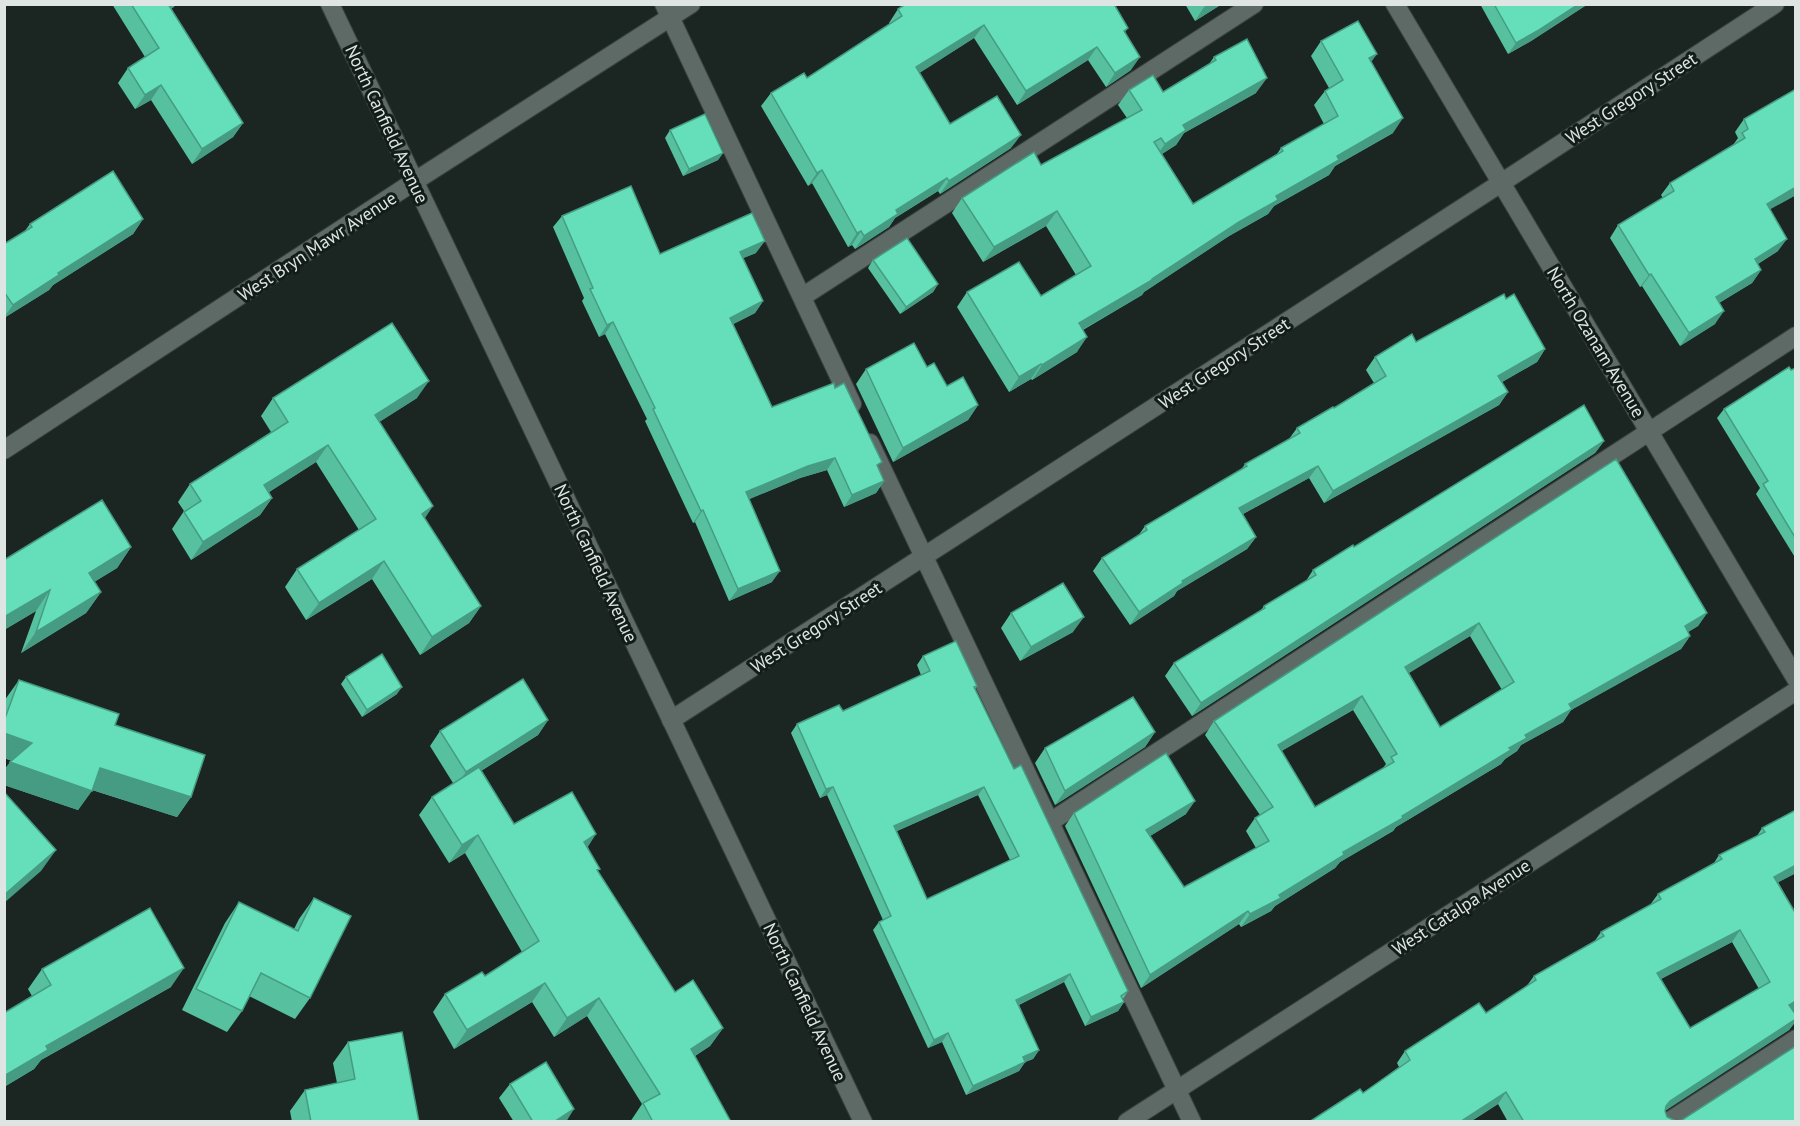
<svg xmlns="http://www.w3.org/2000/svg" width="1800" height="1126" viewBox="0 0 1800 1126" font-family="'PT Sans',sans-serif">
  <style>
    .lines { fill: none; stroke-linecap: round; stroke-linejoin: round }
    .lane-casing { stroke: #3a423f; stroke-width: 20 }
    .street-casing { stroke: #3a423f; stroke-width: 20 }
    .secondary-casing { stroke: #3a423f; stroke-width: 20 }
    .lane { stroke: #5e6a65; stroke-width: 18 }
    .street { stroke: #5e6a65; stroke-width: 18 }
    .secondary { stroke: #5e6a65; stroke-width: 18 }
    .wall { fill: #56c09f; fill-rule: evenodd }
    .shaded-wall { fill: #469c82 }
    .building { fill: #64dfb9; stroke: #469c82; stroke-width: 1.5; fill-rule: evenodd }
    .labels { text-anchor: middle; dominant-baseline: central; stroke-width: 6; stroke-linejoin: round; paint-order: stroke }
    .street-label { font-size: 18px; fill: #dee5e2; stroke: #121c18 }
  </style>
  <rect width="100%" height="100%" fill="#1b2622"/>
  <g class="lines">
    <defs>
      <g id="lane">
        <polyline points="664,4 852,404"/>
        <polyline points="802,297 1254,4"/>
        <polyline points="870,443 1192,1122"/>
        <polyline points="1050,822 1796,336"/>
        <polyline points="1668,1122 1796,1039"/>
      </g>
      <g id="street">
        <polyline points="1395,4 1796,679"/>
        <polyline points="415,181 691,4"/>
        <polyline points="671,720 1501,183 1775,4"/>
        <polyline points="1127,1122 1796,691"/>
      </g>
      <g id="secondary">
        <polyline points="330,4 863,1122"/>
        <polyline points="4,450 415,181"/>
      </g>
    </defs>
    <use href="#lane" class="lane-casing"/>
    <use href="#street" class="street-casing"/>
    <use href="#secondary" class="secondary-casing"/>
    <use href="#lane" class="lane"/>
    <use href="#street" class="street"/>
    <use href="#secondary" class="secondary"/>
  </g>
  <g class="wall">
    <polygon points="112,4 176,4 171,9 243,123 233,137 192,164 151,100 135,109 118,83 128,68 145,57"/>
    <polygon points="1185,4 1222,4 1195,21"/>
    <polygon points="1480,4 1588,4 1531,41 1508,54"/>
    <polygon points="898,9 1128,28 1125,32 1131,70 1106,87 1088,60 1017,105 974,38 919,73 950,124 1011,148 940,194 938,191 895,218 889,227 855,249 852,245 848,247 812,183 808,186 761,106 771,93 807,78 890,24 889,23"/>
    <polygon points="1321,41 1371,62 1393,133 1335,166 1329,175 1274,206 1268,214 1229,236 1144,292 1142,295 1083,330 1077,352 1032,380 1031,379 1009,392 957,307 967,292 1041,296 1076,275 1046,226 983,262 952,213 962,198 1041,165 1127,118 1118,105 1129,90 1163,92 1209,64 1214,57 1256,93 1184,133 1176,145 1162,154 1193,204 1277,154 1281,148 1324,124 1314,105 1325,91 1329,88 1311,56"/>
    <polygon points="1744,119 1796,195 1770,209 1778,251 1758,264 1761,270 1752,283 1719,303 1715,324 1680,346 1642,286 1640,287 1610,238 1618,225 1663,198 1661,195 1670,183 1733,145 1738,138 1735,132"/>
    <polygon points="670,130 723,153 718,160 683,176 665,138"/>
    <polygon points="562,216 660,254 756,253 743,258 763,301 755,313 733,324 772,407 835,388 878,467 884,481 876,493 844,507 827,470 800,478 749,499 772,582 729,601 695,522 693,523 645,421 647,419 605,334 599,337 582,301 584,298 553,227"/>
    <polygon points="143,219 133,234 53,285 49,290 4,318 4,244 24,232 30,224"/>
    <polygon points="873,260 938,284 933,292 900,314 868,268"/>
    <polygon points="1506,299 1545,349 1537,362 1502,382 1508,392 1499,405 1324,503 1309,478 1243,514 1256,537 1247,549 1177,591 1174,596 1130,625 1093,571 1102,558 1138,536 1145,526 1241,470 1245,464 1289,439 1297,428 1334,408 1374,383 1366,370 1375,357 1416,342"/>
    <polygon points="927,367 947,386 978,405 968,420 893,462 856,384 866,369"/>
    <polygon points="1796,368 1796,559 1756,494 1760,488 1717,418 1724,409"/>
    <polygon points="273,398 417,398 379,422 425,519 481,606 469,623 420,655 372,579 306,620 285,587 297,569 359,530 316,462 269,492 272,498 260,515 191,560 172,529 184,511 178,502 190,484 271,432 261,416"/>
    <polygon points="1604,441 1595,453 1192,716 1165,676 1174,663 1261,610 1264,606 1306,581 1313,570 1354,547"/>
    <path d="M1616,459L1707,613L1698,626L1688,632L1690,636L1681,649L1571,710L1563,722L1521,745L1517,751L1505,759L1501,764L1396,827L1393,831L1340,862L1335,868L1275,906L1271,911L1241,927L1239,924L1141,988L1065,826L1074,813L1186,814L1150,836L1184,887L1256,848L1246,831L1255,818L1260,815L1205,735L1214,721ZM1470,636L1502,690L1440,727L1408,673ZM1353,710L1386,764L1383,768L1315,807L1281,751Z"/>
    <polygon points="131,547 117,568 94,582 101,592 86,613 21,653 36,611 4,630 4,560"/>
    <polygon points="1011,613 1073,632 1020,661 1001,628"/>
    <path d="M923,656L977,686L975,689L1014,769L1128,991L1123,999L1124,1002L1118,1011L1085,1026L1064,982L1019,1005L1039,1050L1033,1059L1025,1062L1019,1071L966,1095L942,1042L928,1048L873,930L879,922L883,920L827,795L820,798L791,733L797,724L843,711L921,675L917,665ZM978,795L1010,860L927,899L897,831Z"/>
    <polygon points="346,677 397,694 362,717 341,684"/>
    <polygon points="19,680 115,725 191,797 177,817 92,790 78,810 4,785 4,770 12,761 4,758 4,701"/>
    <polygon points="548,720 538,735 481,771 514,824 588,847 598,871 675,992 723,1028 710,1046 695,1056 731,1122 630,1122 642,1104 587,1016 554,1037 532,1002 454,1049 433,1012 445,994 485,976 522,952 465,853 449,863 419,815 432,797 453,783 430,746 440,731"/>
    <polygon points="1155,732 1145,747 1055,805 1035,763 1045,748"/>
    <path d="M1796,814V873L1778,882L1796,914V1009L1793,1010L1796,1015V1021L1789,1030L1665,1110L1667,1117L1676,1121L1796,1122H1508L1498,1104L1470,1122H1309L1363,1093L1399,1067L1397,1063L1405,1051L1486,1013L1526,987L1534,976L1594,942L1601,932L1650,905L1658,894L1714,863L1719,855L1757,836L1762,828ZM1732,942L1759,989L1690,1028L1661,979Z"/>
    <polygon points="314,898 310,998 295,1019 249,996 242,1011 227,1032 182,1010 225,923 239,902 294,929 299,919"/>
    <polygon points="42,969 171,987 41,1060 34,1069 4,1087 4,1013 32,996 28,989"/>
    <polygon points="348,1042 419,1122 292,1122 290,1111 305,1090 337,1083 333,1063"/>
    <polygon points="510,1084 566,1122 514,1122 499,1098"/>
  </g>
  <g class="shaded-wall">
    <polygon points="166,4 176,4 174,7 157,18"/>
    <polygon points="1209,4 1222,4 1195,21 1204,7"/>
    <polygon points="1579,4 1588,4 1531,41 1508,54 1516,43"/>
    <polygon points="984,25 974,38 907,81 916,67"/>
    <polygon points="1097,47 1088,60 1017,105 1026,91"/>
    <polygon points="1377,54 1366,69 1369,58"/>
    <polygon points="1140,57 1131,70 1106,87 1115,73"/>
    <polygon points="1267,78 1256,93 1184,133 1176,145 1155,158 1165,144 1183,125"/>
    <polygon points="161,85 151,100 135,109 145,95"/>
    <polygon points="1403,118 1393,133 1335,166 1329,175 1274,206 1268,214 1229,236 1144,292 1142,295 1068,338 1079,323 1152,279 1239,222 1276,196 1337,156"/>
    <polygon points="243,123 233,137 192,164 202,149"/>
    <polygon points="1021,135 1011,148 940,194 949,181"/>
    <polygon points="723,153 718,160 683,176 689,169"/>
    <polygon points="822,170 812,183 808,186 817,173"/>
    <polygon points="947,178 938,191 895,218 889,227 855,249 864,236 896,210"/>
    <polygon points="1796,187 1796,195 1758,216 1767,204"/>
    <polygon points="1057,211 1046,226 983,262 994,247"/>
    <polygon points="143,219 133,234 53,285 49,290 4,318 4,317 13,305 58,273"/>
    <polygon points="861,231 852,245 848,247 857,233"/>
    <polygon points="1787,239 1778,251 1746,271 1755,259"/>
    <polygon points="765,241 756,253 731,263 740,252"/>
    <polygon points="1761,270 1752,283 1707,310 1716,297"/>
    <polygon points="1651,274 1642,286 1640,287 1649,275"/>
    <polygon points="938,284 933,292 900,314 906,307"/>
    <polygon points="763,301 755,313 722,330 730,318"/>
    <polygon points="1724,311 1715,324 1680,346 1689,333"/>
    <polygon points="613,322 605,334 599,337 607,325"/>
    <polygon points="1087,337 1077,352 1032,380 1042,365"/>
    <polygon points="1545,349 1537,362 1490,389 1498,376"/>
    <polygon points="1041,364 1031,379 1009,392 1019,377"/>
    <polygon points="429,381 417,398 362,433 375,415"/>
    <polygon points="1508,392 1499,405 1324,503 1333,491"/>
    <polygon points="978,405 968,420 893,462 903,448"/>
    <polygon points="1604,441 1595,453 1192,716 1201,703"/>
    <polygon points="328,445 316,462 252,503 264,485"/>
    <polygon points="835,458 827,470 800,478 738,504 746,492 808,466"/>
    <polygon points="1318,466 1309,478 1230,521 1239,508"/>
    <polygon points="884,481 876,493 844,507 852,495"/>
    <polygon points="272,498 260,515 191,560 203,542"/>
    <polygon points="433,506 421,524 422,514"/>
    <polygon points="703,510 695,522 693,523 701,511"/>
    <polygon points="1256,537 1247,549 1177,591 1174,596 1130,625 1139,612 1182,581"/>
    <polygon points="131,547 117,568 74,594 89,573"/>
    <polygon points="384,561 372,579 306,620 319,603"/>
    <polygon points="780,571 772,582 729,601 738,589"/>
    <polygon points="50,590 36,611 4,630 4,617"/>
    <polygon points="101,592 86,613 21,653 36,632"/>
    <polygon points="481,606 469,623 420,655 432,637"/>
    <polygon points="1707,613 1698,626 1676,639 1685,626"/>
    <polygon points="1084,617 1073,632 1020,661 1031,647"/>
    <polygon points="1479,623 1470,636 1396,681 1405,667"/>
    <polygon points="1690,636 1681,649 1571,710 1563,722 1521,745 1517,751 1505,759 1501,764 1396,827 1393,831 1340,862 1335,868 1275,906 1271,911 1241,927 1250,914 1343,852 1509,748 1525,735 1569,704"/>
    <polygon points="402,687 397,694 362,717 367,710"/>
    <polygon points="1362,696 1353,710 1268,759 1278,745"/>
    <polygon points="548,720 538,735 455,787 466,772"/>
    <polygon points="1155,732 1145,747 1055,805 1065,791"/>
    <polygon points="4,733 32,743 18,763 4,758"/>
    <polygon points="10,762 92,791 78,810 4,785 4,770"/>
    <polygon points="100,768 191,797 177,817 86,788"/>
    <polygon points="833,787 827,795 820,798 826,789"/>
    <polygon points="984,787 978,795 888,835 894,826"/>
    <polygon points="1195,801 1186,814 1137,844 1146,830"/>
    <polygon points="596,834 584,853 584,842"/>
    <polygon points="478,835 465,853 449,863 462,845"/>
    <polygon points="56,850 41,871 4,903 4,895"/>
    <polygon points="1796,865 1796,873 1766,889 1774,877"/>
    <polygon points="1248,911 1239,924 1141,988 1150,975"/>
    <polygon points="1740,930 1732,942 1649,985 1657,973"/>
    <polygon points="184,968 171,987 41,1060 34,1069 4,1087 4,1076 46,1046"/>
    <polygon points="1070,974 1064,982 1010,1009 1016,1000"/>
    <polygon points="545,983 532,1002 454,1049 467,1030"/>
    <polygon points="599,998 587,1016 554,1037 567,1018"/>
    <polygon points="1796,1001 1796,1009 1781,1017 1789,1005"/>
    <polygon points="1124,1002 1118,1011 1085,1026 1091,1017"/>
    <polygon points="1796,1019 1796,1021 1789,1030 1662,1113 1658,1117 1670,1101"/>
    <polygon points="723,1028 710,1046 678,1067 691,1049"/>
    <polygon points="948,1033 942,1042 928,1048 934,1040"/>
    <polygon points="1039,1050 1033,1059 1025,1062 1019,1071 966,1095 973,1086 1023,1057"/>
    <polygon points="1506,1092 1498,1104 1470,1122 1460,1122"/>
    <polygon points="574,1109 566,1122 554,1122"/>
  </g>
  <g class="building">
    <polygon points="131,4 168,4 243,123 202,149 161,85 145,95 128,68 159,48"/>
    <polygon points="906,4 1114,4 1128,28 1124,31 1140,57 1115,73 1097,47 1026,91 984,25 916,67 950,124 997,96 1021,135 949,181 947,178 896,210 898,214 864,236 861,231 857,233 822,170 817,173 771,93 804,73 807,78 902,16 898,9"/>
    <polygon points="1494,4 1579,4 1539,30 1516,43"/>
    <polygon points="1358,21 1377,54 1369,58 1403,118 1337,156 1339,160 1276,196 1278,200 1239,222 1152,279 1152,280 1079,323 1087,337 1042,365 1041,364 1019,377 967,292 1019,262 1041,296 1091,266 1057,211 994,247 962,198 1034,152 1041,165 1142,110 1129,90 1153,75 1163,92 1216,60 1214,57 1247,39 1267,78 1183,125 1186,130 1165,144 1161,138 1154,142 1193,204 1283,151 1281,148 1338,116 1325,91 1343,80 1321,41"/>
    <polygon points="1796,89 1796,187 1767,204 1787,239 1755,259 1761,270 1716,297 1724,311 1689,333 1651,274 1649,275 1618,225 1674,191 1670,183 1745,138 1742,133 1748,129 1744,119"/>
    <polygon points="4,98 5,98 4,139"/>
    <polygon points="705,114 723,153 689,169 670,130"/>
    <polygon points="113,171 143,219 58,273 59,275 13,305 4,292 4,244 32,227 30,224"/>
    <polygon points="631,186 660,254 752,213 765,241 740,252 763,301 730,318 772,407 834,383 835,388 844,383 882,462 877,465 884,481 852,495 835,458 808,466 746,492 780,571 738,589 703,510 701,511 653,409 655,408 613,322 607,325 590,289 593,288 562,216"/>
    <polygon points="907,238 938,284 906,307 873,260"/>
    <polygon points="1504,294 1506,299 1514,294 1545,349 1498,376 1508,392 1333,491 1318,466 1239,508 1256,537 1182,581 1183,583 1139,612 1102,558 1147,530 1145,526 1247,466 1245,464 1300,433 1297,428 1333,407 1334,408 1386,376 1375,357 1412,334 1416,342"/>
    <polygon points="392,323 429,381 375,415 433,506 422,514 481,606 432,637 384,561 319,603 297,569 376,519 328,445 264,485 272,498 203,542 184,512 201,501 190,484 288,422 273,398"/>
    <polygon points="914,343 927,367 934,363 947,386 963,377 978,405 903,448 866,369"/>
    <polygon points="1789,367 1791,370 1796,368 1796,539 1763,484 1768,481 1724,409"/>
    <polygon points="1584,405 1604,441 1201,703 1174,663 1265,608 1264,606 1316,575 1313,570 1353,545 1354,547"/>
    <path d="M1616,459L1707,613L1685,626L1690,636L1569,704L1572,709L1525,735L1527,738L1509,748L1511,750L1402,816L1403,818L1343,852L1344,855L1279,895L1281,898L1250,914L1248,911L1150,975L1074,813L1166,753L1195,801L1146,830L1184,887L1269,841L1255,818L1273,807L1214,721ZM1479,623L1514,682L1440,727L1405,667ZM1362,696L1397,754L1391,757L1394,762L1315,807L1278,745Z"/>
    <polygon points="102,500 131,547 89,573 101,592 36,632 50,590 4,617 4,560"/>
    <polygon points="1063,583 1084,617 1031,647 1011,613"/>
    <path d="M956,641L977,686L974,687L1014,769L1021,765L1128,991L1121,996L1124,1002L1091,1017L1070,974L1016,1000L1039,1050L1023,1057L1025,1062L973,1086L948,1033L934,1040L879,922L891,916L833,787L826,789L797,724L839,705L843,711L930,671L923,656ZM984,787L1019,856L927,899L894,826Z"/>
    <polygon points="382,654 402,687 367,710 346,677"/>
    <polygon points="523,679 548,720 466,772 440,731"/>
    <polygon points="19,680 119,714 115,725 205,755 191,797 100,768 92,791 10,762 32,743 4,733 4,721"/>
    <polygon points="1133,697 1155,732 1065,791 1045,748"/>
    <polygon points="479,767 514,824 572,792 596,834 584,842 600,869 597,870 675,992 693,980 723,1028 691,1049 731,1122 653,1122 643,1103 660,1094 599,998 567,1018 545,983 467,1030 445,994 482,972 485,976 539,941 478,835 462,845 432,797"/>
    <polygon points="4,792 56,850 4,895"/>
    <path d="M1794,811L1796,814V865L1774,877L1796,914V1001L1789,1005L1796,1015V1019L1670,1101L1666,1106L1665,1111L1667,1117L1676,1121L1682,1120L1796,1046V1122H1524L1506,1092L1460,1122H1309L1360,1089L1363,1093L1410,1060L1405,1051L1479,1003L1486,1013L1536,980L1534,976L1604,936L1601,932L1661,899L1658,894L1722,859L1719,855L1765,832L1762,828ZM1740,930L1770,982L1690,1028L1657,973Z"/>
    <polygon points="314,898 351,916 310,998 261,973 242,1011 196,989 239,902 298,931"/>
    <polygon points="150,908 184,968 46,1046 48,1050 4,1076 4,1013 51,985 42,969"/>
    <polygon points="402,1032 419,1122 311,1122 305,1090 355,1079 348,1042"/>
    <polygon points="546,1062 574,1109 554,1122 533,1122 510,1084"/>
  </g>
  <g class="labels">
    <g class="street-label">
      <text transform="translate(1631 98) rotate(-33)">West Gregory Street</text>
      <text transform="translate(387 124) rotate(65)">North Canfield Avenue</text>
      <text transform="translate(317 246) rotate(-33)">West Bryn Mawr Avenue</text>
      <text transform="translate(1596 342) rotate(59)">North Ozanam Avenue</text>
      <text transform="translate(1224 363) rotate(-33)">West Gregory Street</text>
      <text transform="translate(596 563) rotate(65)">North Canfield Avenue</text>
      <text transform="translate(816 627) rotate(-33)">West Gregory Street</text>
      <text transform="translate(1461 907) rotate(-33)">West Catalpa Avenue</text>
      <text transform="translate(805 1002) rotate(65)">North Canfield Avenue</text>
    </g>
  </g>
  <rect width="1800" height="1126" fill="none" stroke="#dee5e2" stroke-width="12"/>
</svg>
